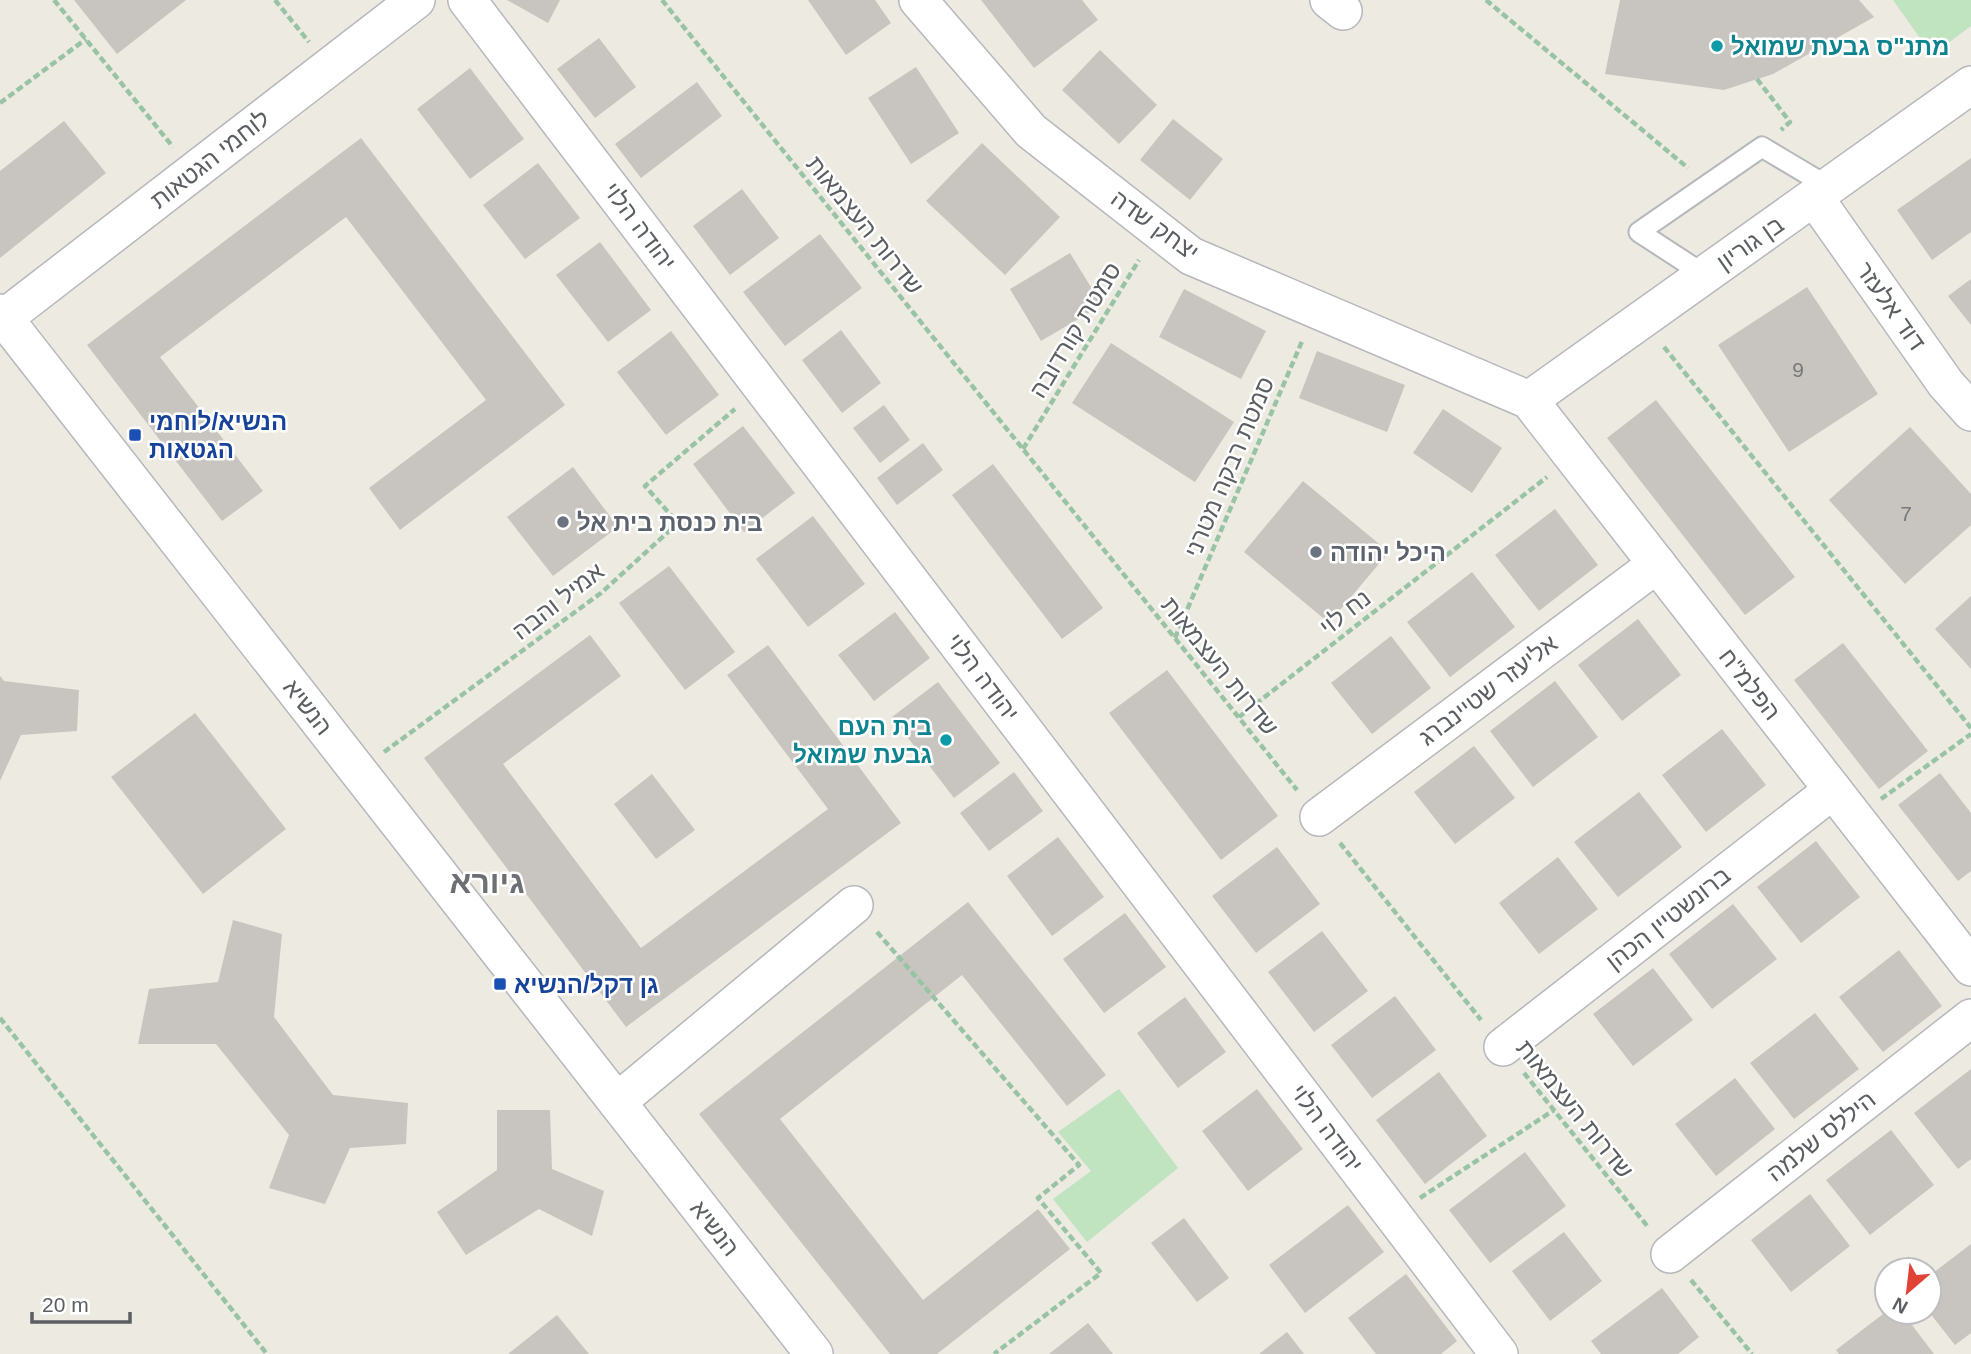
<svg xmlns="http://www.w3.org/2000/svg" width="1971" height="1354" viewBox="0 0 1971 1354" font-family="Helvetica,'Noto Sans Hebrew',sans-serif">
  <style>
    .green { fill: #c0e3c0 }
    .building { fill: #c8c5c0 }
    .lines { fill: none; stroke-linecap: round; stroke-linejoin: round }
    .lane-casing { stroke: #b5b8bc; stroke-width: 23 }
    .street-casing { stroke: #b5b8bc; stroke-width: 40 }
    .path { stroke: #99c3a5; stroke-width: 4.5; stroke-dasharray: 7 3.5; stroke-linecap: butt }
    .lane { stroke: #fff; stroke-width: 19 }
    .street { stroke: #fff; stroke-width: 37 }
    .culture-dot { fill: #0f9aa8; stroke: #fff; stroke-width: 2.5 }
    .transit-dot { fill: #1a4fb4; stroke: #fff; stroke-width: 2.5 }
    .worship-dot { fill: #6b7280; stroke: #fff; stroke-width: 2.5 }
    .labels { text-anchor: middle; dominant-baseline: central; stroke-width: 5; stroke-linejoin: round; paint-order: stroke }
    .number-label { font-size: 21px; fill: #76787a }
    .culture-label { font-size: 24px; font-weight: bold; fill: #0d838f; stroke: #fff; text-anchor: start }
    .street-label { font-size: 24px; fill: #5b5e62; stroke: #fff }
    .transit-label { font-size: 24px; font-weight: bold; fill: #164399; stroke: #fff; text-anchor: start }
    .worship-label { font-size: 24px; font-weight: bold; fill: #5b616d; stroke: #fff; text-anchor: start }
    .district-label { font-size: 32px; font-weight: bold; fill: #6c7074; stroke: #fff }
  </style>
  <rect width="100%" height="100%" fill="#edeae2"/>
  <g class="green">
    <polygon points="1893,0 1971,0 1971,26 1932,55"/>
    <polygon points="1119,1089 1178,1168 1087,1242 1053,1199 1091,1171 1058,1132"/>
  </g>
  <g class="building">
    <polygon points="74,0 186,0 117,54"/>
    <polygon points="507,0 560,0 548,23"/>
    <polygon points="808,0 875,0 891,23 846,55"/>
    <polygon points="981,0 1082,0 1098,20 1034,68"/>
    <polygon points="1620,0 1859,0 1874,17 1773,74 1724,90 1605,74"/>
    <polygon points="599,38 636,87 595,118 557,69"/>
    <polygon points="1100,50 1157,105 1119,144 1062,90"/>
    <polygon points="916,67 959,133 911,164 868,98"/>
    <polygon points="470,68 524,139 470,179 417,109"/>
    <polygon points="697,82 722,116 641,178 615,144"/>
    <polygon points="1173,119 1223,159 1190,200 1140,160"/>
    <polygon points="64,121 106,173 0,258 0,171"/>
    <polygon points="361,138 565,405 400,530 369,488 486,400 346,217 160,357 263,491 222,521 87,345"/>
    <polygon points="982,143 1060,217 1005,275 926,201"/>
    <polygon points="1971,158 1971,232 1932,260 1897,210"/>
    <polygon points="538,163 580,218 525,259 483,205"/>
    <polygon points="742,189 779,238 730,275 693,226"/>
    <polygon points="820,234 862,288 785,346 743,292"/>
    <polygon points="600,242 651,310 608,342 556,275"/>
    <polygon points="1070,253 1102,305 1041,341 1010,289"/>
    <polygon points="1971,279 1971,325 1948,296"/>
    <polygon points="1807,287 1878,394 1789,452 1718,345"/>
    <polygon points="1184,289 1266,331 1241,379 1159,337"/>
    <polygon points="841,330 881,383 842,413 802,360"/>
    <polygon points="671,331 719,395 666,435 617,372"/>
    <polygon points="1111,343 1234,422 1195,482 1072,403"/>
    <polygon points="1317,351 1405,385 1387,432 1299,398"/>
    <polygon points="1656,400 1795,577 1745,615 1607,438"/>
    <polygon points="884,405 910,440 880,463 853,428"/>
    <polygon points="1443,409 1502,448 1472,493 1413,453"/>
    <polygon points="743,426 795,493 744,532 693,464"/>
    <polygon points="1910,427 1971,494 1971,525 1905,584 1829,500"/>
    <polygon points="923,443 943,470 897,505 877,478"/>
    <polygon points="993,464 1103,608 1062,639 952,495"/>
    <polygon points="573,467 618,527 553,576 507,517"/>
    <polygon points="1303,481 1389,552 1329,623 1244,552"/>
    <polygon points="1555,509 1598,565 1539,611 1495,555"/>
    <polygon points="813,516 865,584 808,627 756,559"/>
    <polygon points="669,566 735,652 685,690 619,603"/>
    <polygon points="1472,572 1515,627 1450,677 1407,622"/>
    <polygon points="1971,596 1971,669 1935,629"/>
    <polygon points="895,612 930,658 874,701 838,655"/>
    <polygon points="1638,619 1681,675 1622,721 1578,665"/>
    <polygon points="590,635 621,676 503,764 641,948 828,809 727,675 768,645 901,823 626,1027 424,758"/>
    <polygon points="1391,636 1431,688 1372,734 1331,683"/>
    <polygon points="1843,643 1928,751 1879,789 1794,680"/>
    <polygon points="1167,670 1278,816 1221,860 1109,713"/>
    <polygon points="0,676 4,681 79,690 77,731 21,735 0,781"/>
    <polygon points="1555,681 1598,737 1533,787 1490,731"/>
    <polygon points="938,682 1000,763 954,798 892,717"/>
    <polygon points="195,713 286,829 203,894 111,777"/>
    <polygon points="1722,729 1766,785 1706,832 1662,775"/>
    <polygon points="1474,746 1515,798 1455,844 1414,792"/>
    <polygon points="1014,772 1043,811 989,851 960,813"/>
    <polygon points="1940,773 1971,813 1971,871 1958,881 1898,805"/>
    <polygon points="652,774 695,830 656,859 614,804"/>
    <polygon points="1639,792 1682,847 1618,897 1574,842"/>
    <polygon points="1058,837 1104,897 1052,936 1007,876"/>
    <polygon points="1816,841 1860,897 1801,943 1757,887"/>
    <polygon points="1277,847 1320,904 1256,953 1212,896"/>
    <polygon points="1558,857 1598,909 1539,954 1499,903"/>
    <polygon points="968,902 1106,1075 1067,1106 962,975 780,1119 923,1300 1038,1209 1070,1249 937,1354 890,1354 699,1114"/>
    <polygon points="1733,904 1777,959 1712,1009 1669,954"/>
    <polygon points="1125,913 1166,967 1104,1013 1063,959"/>
    <polygon points="233,920 282,934 274,1017 333,1095 408,1103 406,1144 350,1148 325,1204 269,1188 289,1135 216,1044 138,1044 149,989 218,982"/>
    <polygon points="1322,931 1368,991 1314,1032 1268,972"/>
    <polygon points="1899,950 1942,1006 1883,1052 1839,997"/>
    <polygon points="1653,968 1693,1020 1633,1066 1593,1014"/>
    <polygon points="1395,996 1436,1050 1372,1098 1331,1045"/>
    <polygon points="1185,997 1226,1052 1178,1088 1137,1033"/>
    <polygon points="1815,1013 1859,1069 1794,1119 1750,1063"/>
    <polygon points="1971,1069 1971,1159 1958,1169 1914,1113"/>
    <polygon points="1439,1072 1487,1136 1425,1184 1376,1120"/>
    <polygon points="1735,1078 1775,1129 1716,1176 1675,1124"/>
    <polygon points="1257,1089 1303,1149 1248,1191 1202,1131"/>
    <polygon points="497,1110 550,1110 552,1169 604,1191 592,1236 539,1209 466,1255 437,1212 497,1170"/>
    <polygon points="1891,1130 1934,1185 1870,1235 1826,1180"/>
    <polygon points="1525,1152 1566,1206 1490,1263 1449,1210"/>
    <polygon points="1810,1194 1850,1246 1791,1292 1751,1240"/>
    <polygon points="1348,1205 1384,1252 1305,1313 1269,1265"/>
    <polygon points="1184,1218 1229,1278 1197,1302 1151,1243"/>
    <polygon points="1564,1232 1602,1281 1550,1321 1512,1271"/>
    <polygon points="1971,1244 1971,1333 1955,1345 1929,1312 1929,1276"/>
    <polygon points="1406,1274 1457,1341 1441,1354 1376,1354 1348,1318"/>
    <polygon points="1662,1288 1699,1337 1678,1354 1601,1354 1591,1341"/>
    <polygon points="1887,1311 1902,1312 1934,1354 1839,1354 1836,1350"/>
    <polygon points="557,1315 589,1354 508,1354"/>
    <polygon points="1088,1323 1113,1354 1049,1354"/>
    <polygon points="1287,1332 1304,1354 1259,1354"/>
  </g>
  <g class="lines">
    <defs>
      <polyline id="lane" points="1705,275 1639,232 1762,147 1829,187"/>
      <g id="street">
        <polyline points="467,0 1499,1354"/>
        <polyline points="918,0 1031,131 1191,256 1529,400 1971,967"/>
        <polyline points="1329,0 1343,11"/>
        <polyline points="1814,197 1946,384 1971,412"/>
        <polyline points="0,313 814,1354"/>
        <polyline points="4,318 416,0"/>
        <polyline points="1529,400 1971,85"/>
        <polyline points="1319,817 1657,564"/>
        <polyline points="1503,1047 1833,790"/>
        <polyline points="617,1102 854,905"/>
        <polyline points="1670,1254 1971,1018"/>
      </g>
    </defs>
    <use href="#lane" class="lane-casing"/>
    <use href="#street" class="street-casing"/>
    <g class="path">
      <polyline points="54,0 173,147"/>
      <polyline points="275,0 309,42"/>
      <polyline points="662,0 1297,790"/>
      <polyline points="1486,0 1688,168"/>
      <polyline points="1757,79 1790,122 1781,130"/>
      <polyline points="0,103 86,39"/>
      <polyline points="1664,347 1971,728"/>
      <polyline points="1023,449 1139,260"/>
      <polyline points="1175,638 1303,339"/>
      <polyline points="1239,717 1547,477"/>
      <polyline points="384,752 601,593 678,523 645,486 735,409"/>
      <polyline points="1881,799 1971,734"/>
      <polyline points="1340,843 1481,1020"/>
      <polyline points="877,932 1079,1165 1038,1198 1101,1273 994,1354"/>
      <polyline points="0,1018 267,1354"/>
      <polyline points="1524,1073 1648,1227"/>
      <polyline points="1420,1198 1554,1110"/>
      <polyline points="1691,1280 1752,1354"/>
    </g>
    <use href="#lane" class="lane"/>
    <use href="#street" class="street"/>
  </g>
  <g class="culture-dot">
    <circle cx="1717" cy="46" r="7"/>
    <circle cx="946" cy="740" r="7"/>
  </g>
  <g class="transit-dot">
    <rect x="128" y="428" width="14" height="14" rx="3.5"/>
    <rect x="493" y="977" width="14" height="14" rx="3.5"/>
  </g>
  <g class="worship-dot">
    <circle cx="563" cy="522" r="7"/>
    <circle cx="1316" cy="552" r="7"/>
  </g>
  <g class="labels">
    <g class="number-label">
      <text x="1798" y="369">9</text>
      <text x="1906" y="513">7</text>
    </g>
    <g class="culture-label">
      <text x="1731" y="46">מתנ"ס גבעת שמואל</text>
      <text x="932" y="726" text-anchor="end">בית העם<tspan x="932" dy="28">גבעת שמואל</tspan></text>
    </g>
    <g class="street-label">
      <text transform="translate(210 159) rotate(-38)">לוחמי הגטאות</text>
      <text transform="translate(865 225) rotate(51)">שדרות העצמאות</text>
      <text transform="translate(1155 225) rotate(36)">יצחק שדה</text>
      <text transform="translate(640 226) rotate(53)">יהודה הלוי</text>
      <text transform="translate(1750 243) rotate(-35)">בן גוריון</text>
      <text transform="translate(1891 306) rotate(55)">דוד אלעזר</text>
      <text transform="translate(1075 330) rotate(-59)">סמטת קורדובה</text>
      <text transform="translate(1229 467) rotate(-67)">סמטת רבקה מטרני</text>
      <text transform="translate(558 601) rotate(-38)">אמיל והבה</text>
      <text transform="translate(1345 612) rotate(-38)">נח לוי</text>
      <text transform="translate(1220 666) rotate(51)">שדרות העצמאות</text>
      <text transform="translate(983 677) rotate(53)">יהודה הלוי</text>
      <text transform="translate(1750 684) rotate(52)">הפלמ"ח</text>
      <text transform="translate(1488 690) rotate(-37)">אליעזר שטיינברג</text>
      <text transform="translate(308 707) rotate(52)">הנשיא</text>
      <text transform="translate(1668 918) rotate(-38)">ברונשטיין הכהן</text>
      <text transform="translate(1575 1109) rotate(51)">שדרות העצמאות</text>
      <text transform="translate(1327 1128) rotate(53)">יהודה הלוי</text>
      <text transform="translate(1821 1136) rotate(-38)">היללס שלמה</text>
      <text transform="translate(715 1228) rotate(52)">הנשיא</text>
    </g>
    <g class="transit-label">
      <text x="149" y="421">הנשיא/לוחמי<tspan x="149" dy="28">הגטאות</tspan></text>
      <text x="514" y="984">גן דקל/הנשיא</text>
    </g>
    <g class="worship-label">
      <text x="577" y="522">בית כנסת בית אל</text>
      <text x="1330" y="552">היכל יהודה</text>
    </g>
    <g class="district-label">
      <text x="487" y="882">גיורא</text>
    </g>
  </g>
  <g transform="translate(1908 1291) rotate(208)"><circle r="33" fill="#ffffff" stroke="#bdbfc0" stroke-width="2"/>
  <path d="M0-5L12 26L0 18L-12 26Z" fill="#e04335"/>
  <text y="-10" font-size="19" font-weight="bold" text-anchor="middle" fill="#5b5e62">N</text>
  </g>
  <path d="M32 1312v10h98v-10" fill="none" stroke="#5b5e62" stroke-width="3.5"/>
  <text x="42" y="1312" font-size="21" fill="#5b5e62" stroke="#ffffff" stroke-width="5" paint-order="stroke">20 m</text>
</svg>
